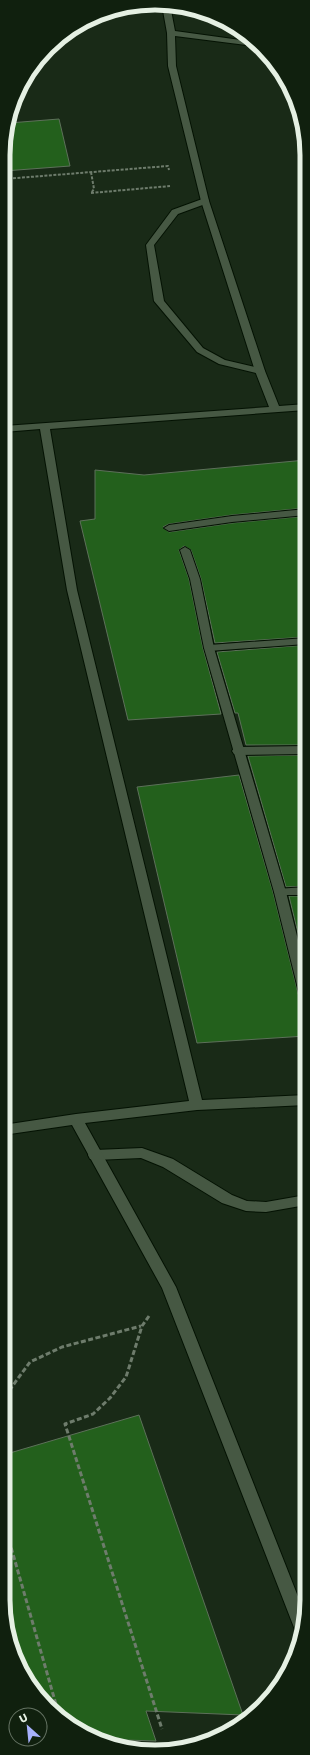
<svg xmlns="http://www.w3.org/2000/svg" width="310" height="1755" viewBox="0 0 310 1755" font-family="Poppins,sans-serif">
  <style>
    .building { fill: #23601c; stroke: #5d705a }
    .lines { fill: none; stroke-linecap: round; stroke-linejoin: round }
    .lane-casing { stroke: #041203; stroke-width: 2 }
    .street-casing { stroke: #041203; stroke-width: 2 }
    .path-far1 { stroke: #6e7c6c; stroke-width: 2; stroke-dasharray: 3 1.5; stroke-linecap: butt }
    .path { stroke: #6e7c6c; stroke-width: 3; stroke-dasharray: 5 2.5; stroke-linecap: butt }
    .lane { fill: #465843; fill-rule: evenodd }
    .street { fill: #465843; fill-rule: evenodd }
    .rim { fill: none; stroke: #e5f0e3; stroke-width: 5 }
  </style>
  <rect width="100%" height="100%" fill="#192a17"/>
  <g class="building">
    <polygon points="59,119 70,166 4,171 4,135 9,123"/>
    <polygon points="306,460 306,508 232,515 169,524 163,527 169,532 232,523 306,516 306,637 215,643 201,579 191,550 184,546 179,550 189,579 203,648 221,714 128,720 80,521 95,519 95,470 144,475"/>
    <polygon points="306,645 306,745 246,745 238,713 235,713 217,652"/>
    <polygon points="306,755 306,886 286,887 248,756"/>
    <polygon points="239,775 273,892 299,997 301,1001 306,1003 306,1036 197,1043 137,787"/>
    <polygon points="289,896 306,896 306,966"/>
    <polygon points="139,1415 243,1715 146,1711 156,1741 95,1739 47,1707 14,1658 3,1600 3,1455"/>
  </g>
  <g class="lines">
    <defs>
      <g id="lane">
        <polygon points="205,198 208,199 209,201 208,203 178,214 154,245 164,301 203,348 225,360 263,369 265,371 263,373 260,374 219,364 197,352 154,301 146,245 172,210"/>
        <polygon points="306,509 306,515 232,522 169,531 164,528 169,525 232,516"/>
        <polygon points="306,638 306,644 209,651 204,648 209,645"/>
        <polygon points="306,746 306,754 238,755 234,754 232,751 234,748 238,747"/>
        <polygon points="306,887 306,895 276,895 274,892 276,889"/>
        <polygon points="142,1148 173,1159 232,1195 247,1201 266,1202 306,1195 306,1205 266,1212 246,1211 222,1203 163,1167 141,1158 95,1160 90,1159 88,1155 90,1151 95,1150"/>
      </g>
      <g id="street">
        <polygon points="162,5 170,5 175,31 255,42 262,47 175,36 176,66 209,201 265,371 279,406 306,404 306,410 50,429 77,590 202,1100 306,1095 306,1105 197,1110 85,1123 176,1287 306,1617 301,1636 297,1635 295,1630 162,1288 72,1125 3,1135 3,1125 76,1114 189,1101 67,590 40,429 4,432 4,426 269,407 255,371 201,201 168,66 167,33"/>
        <polygon points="185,547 190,550 200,579 214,648 286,892 306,972 306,1002 302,1000 300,997 274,892 204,648 190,579 180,550"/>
      </g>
    </defs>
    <use href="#lane" class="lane-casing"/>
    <use href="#street" class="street-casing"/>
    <g class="path-far1">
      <polyline points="91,172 94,189 91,193"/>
      <polyline points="4,179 168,166 169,170"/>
      <polyline points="91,193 170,186"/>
    </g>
    <g class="path">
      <polyline points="149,1316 142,1326 126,1377 110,1398 93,1414 65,1424 162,1729"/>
      <polyline points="3,1404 11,1388 30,1362 62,1347 141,1326"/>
      <polyline points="3,1519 59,1715"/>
    </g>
    <use href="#lane" class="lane"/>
    <use href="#street" class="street"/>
  </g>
  <path d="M0 0H310V1755H0ZM155 10H155A145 145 0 0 1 300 155V1600A145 145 0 0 1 155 1745H155A145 145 0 0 1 10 1600V155A145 145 0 0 1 155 10Z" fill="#10200e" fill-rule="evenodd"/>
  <path class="rim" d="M155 10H155A145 145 0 0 1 300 155V1600A145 145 0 0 1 155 1745H155A145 145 0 0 1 10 1600V155A145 145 0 0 1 155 10Z"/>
  <g transform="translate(28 1727) rotate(333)"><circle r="19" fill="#10200e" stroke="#657363"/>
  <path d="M0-3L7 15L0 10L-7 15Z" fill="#a7b1fc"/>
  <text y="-6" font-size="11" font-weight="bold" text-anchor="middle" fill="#e5f0e3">U</text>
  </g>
</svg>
